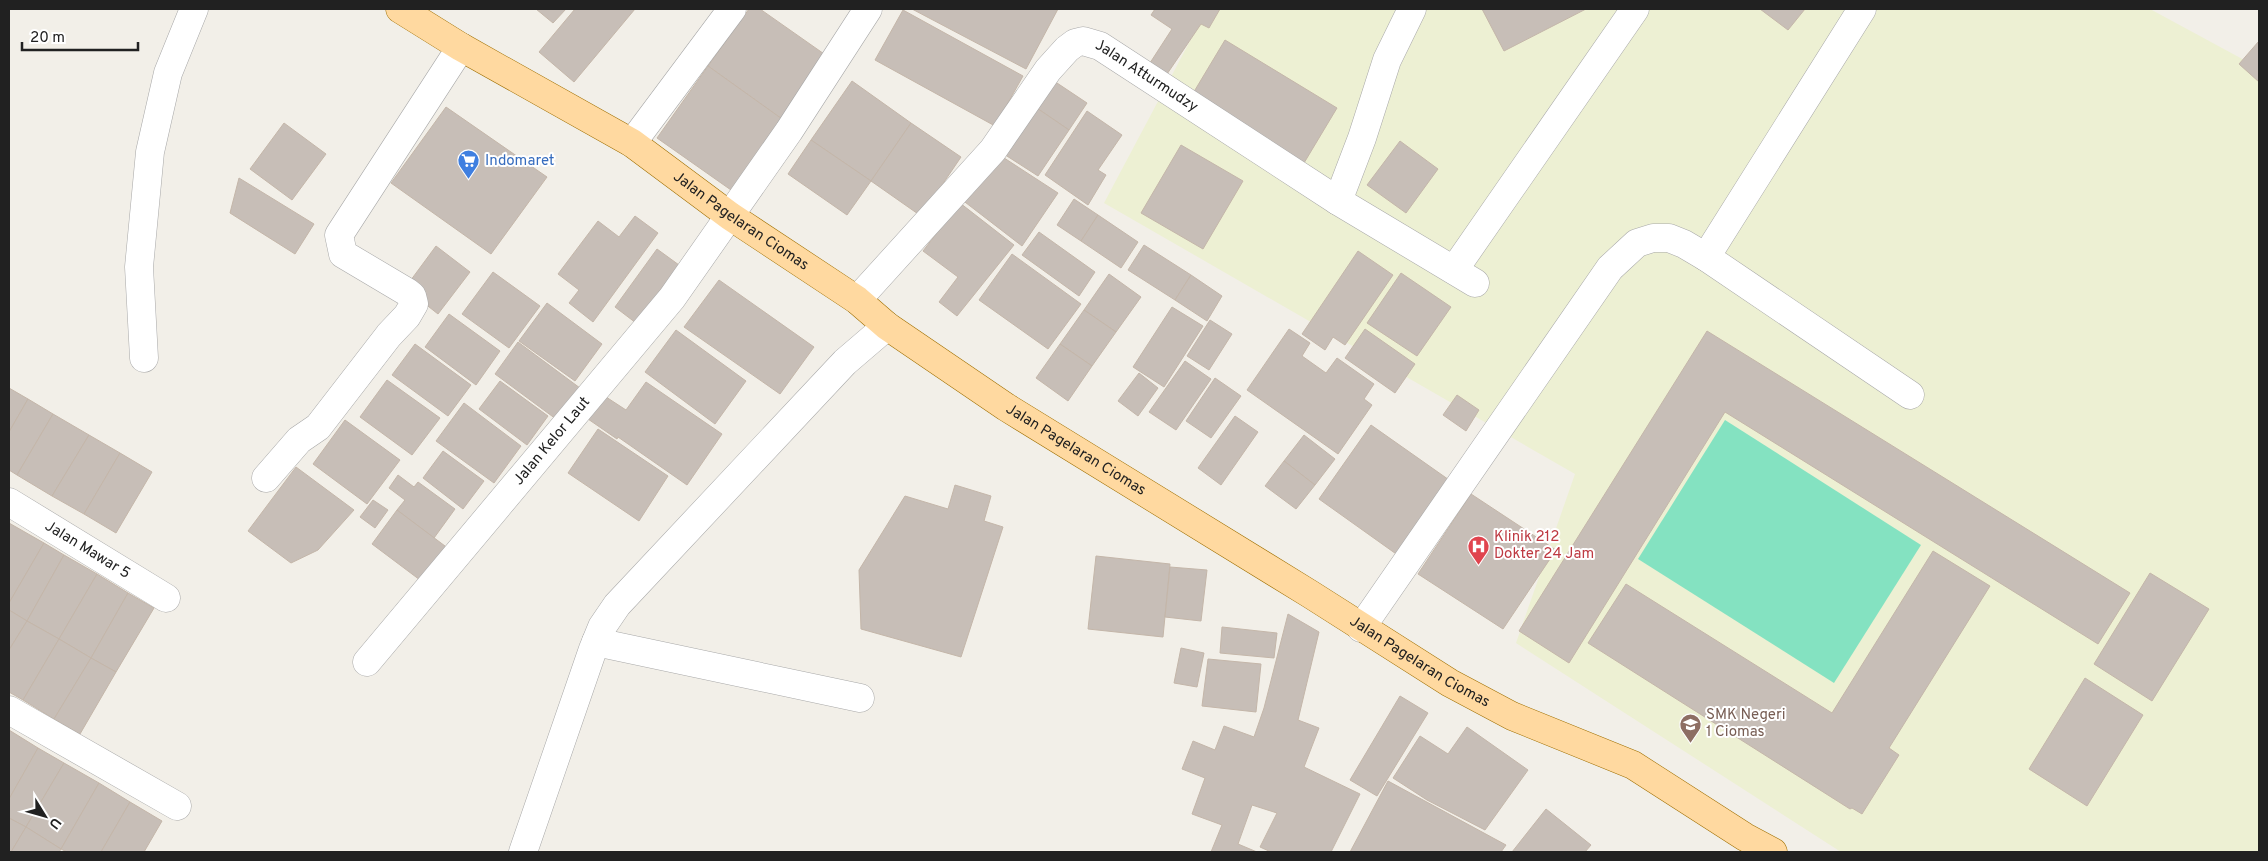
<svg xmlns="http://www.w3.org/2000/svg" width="2268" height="861" viewBox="0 0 2268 861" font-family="Overpass,sans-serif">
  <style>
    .farmland { fill: #edf0d3 }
    .pitch { fill: #84e2c1 }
    .building { fill: #c7beb7; stroke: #c4b6a9 }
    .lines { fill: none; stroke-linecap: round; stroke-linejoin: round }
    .minor-casing { stroke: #a8a8a8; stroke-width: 29 }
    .major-casing { stroke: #9f6f00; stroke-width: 29 }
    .minor { stroke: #fff; stroke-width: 28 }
    .major { stroke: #ffd9a0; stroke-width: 28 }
    .labels { text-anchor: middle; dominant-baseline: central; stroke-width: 4; stroke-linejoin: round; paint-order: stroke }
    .street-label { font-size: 15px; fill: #212121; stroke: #fff }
    .shop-label { font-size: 15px; fill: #366cbe; stroke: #fff; text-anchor: start }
    .health-label { font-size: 15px; fill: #be3a42; stroke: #fff; text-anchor: start }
    .education-label { font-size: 15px; fill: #785e54; stroke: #fff; text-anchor: start }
  </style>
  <rect width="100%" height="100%" fill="#f2efe8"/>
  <polygon class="farmland" points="1207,9 2150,9 2259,68 2259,852 1841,852 1516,643 1575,474 1104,203"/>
  <polygon class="pitch" points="1725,420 1921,545 1834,683 1638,559"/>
  <g class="building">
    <polygon points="536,9 566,9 553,23"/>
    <polygon points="575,9 635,9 574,82 539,52"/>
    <polygon points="749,9 760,9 827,56 782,119 708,66"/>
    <polygon points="912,9 1058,9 1026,69"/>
    <polygon points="1155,9 1220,9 1209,28 1201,24 1165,77 1148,66 1172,29 1151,15"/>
    <polygon points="1482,9 1586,9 1504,51"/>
    <polygon points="1760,9 1805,9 1788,30"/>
    <polygon points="903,10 1023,76 995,126 875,60"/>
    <polygon points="1225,40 1337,108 1304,163 1192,95"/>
    <polygon points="2259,41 2259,82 2239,64"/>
    <polygon points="708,66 782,119 731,190 657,138"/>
    <polygon points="1045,75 1087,103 1069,130 1028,102"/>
    <polygon points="852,81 911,123 871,181 811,140"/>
    <polygon points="1028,102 1069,130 1038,176 996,149"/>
    <polygon points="446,107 547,177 491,254 391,183"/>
    <polygon points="1087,111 1122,135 1098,170 1106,175 1088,205 1045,175"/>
    <polygon points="284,123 326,154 292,200 250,169"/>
    <polygon points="911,123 961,157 921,216 871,181"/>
    <polygon points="811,140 871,181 847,215 788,174"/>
    <polygon points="1400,141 1438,169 1406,213 1367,185"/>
    <polygon points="1181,145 1243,181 1203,249 1141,213"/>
    <polygon points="998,154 1058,193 1022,246 961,199"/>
    <polygon points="239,178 314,224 295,254 230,213"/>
    <polygon points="1074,199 1098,215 1081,241 1057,225"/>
    <polygon points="960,203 1014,245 957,316 939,302 958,277 923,251"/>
    <polygon points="1098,215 1138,242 1121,268 1081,241"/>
    <polygon points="635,216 658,233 593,322 569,303 579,290 558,274 598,221 619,237"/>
    <polygon points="1039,232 1095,272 1079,296 1022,255"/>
    <polygon points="1144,245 1191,275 1175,300 1128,270"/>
    <polygon points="436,246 470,272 438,314 405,288"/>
    <polygon points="657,249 679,265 636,323 615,307"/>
    <polygon points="1358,251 1393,275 1345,345 1333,337 1325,350 1302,334"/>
    <polygon points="1012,254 1081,304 1048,349 979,300"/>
    <polygon points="493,272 540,306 509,348 462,314"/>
    <polygon points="1401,273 1451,307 1417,356 1367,323"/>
    <polygon points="1109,274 1141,297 1116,332 1084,310"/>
    <polygon points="1191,275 1222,296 1207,321 1175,300"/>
    <polygon points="719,280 814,347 780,394 684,327"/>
    <polygon points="547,303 602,344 575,381 519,341"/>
    <polygon points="1172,307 1203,326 1164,387 1133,367"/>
    <polygon points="1084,310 1116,332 1092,366 1060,344"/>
    <polygon points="449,314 500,351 476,385 425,347"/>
    <polygon points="1210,320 1232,334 1209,370 1187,356"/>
    <polygon points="1289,329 1310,343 1302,356 1326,373 1337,358 1374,384 1364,399 1372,405 1338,454 1247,390"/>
    <polygon points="1365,329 1415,364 1395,393 1345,358"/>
    <polygon points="676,330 746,381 715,424 645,372"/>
    <polygon points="1707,331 2130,593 2098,644 1725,412 1569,663 1519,631"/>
    <polygon points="518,342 584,391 560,422 495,374"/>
    <polygon points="415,344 471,385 448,416 392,375"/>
    <polygon points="1060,344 1092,366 1068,401 1036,378"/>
    <polygon points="1185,361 1211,379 1176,430 1149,412"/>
    <polygon points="1139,373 1158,388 1138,416 1118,401"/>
    <polygon points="1215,378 1241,396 1211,438 1186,421"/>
    <polygon points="387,380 440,418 412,455 360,417"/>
    <polygon points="500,381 548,416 527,445 479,409"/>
    <polygon points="646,382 722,434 687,485 618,437 617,439 588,419 603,395 626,410"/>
    <polygon points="9,388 28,399 9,432"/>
    <polygon points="1457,395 1479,410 1466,431 1443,415"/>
    <polygon points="28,399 53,414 17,475 9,470 9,432"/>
    <polygon points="464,403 521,446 494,483 436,441"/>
    <polygon points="53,414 89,435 52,496 17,475"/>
    <polygon points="1235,416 1258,432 1221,485 1198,468"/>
    <polygon points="345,420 400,460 367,504 313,464"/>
    <polygon points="1371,425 1452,482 1399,556 1319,499"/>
    <polygon points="598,429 668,476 639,521 568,473"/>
    <polygon points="89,435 120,453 84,514 52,496"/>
    <polygon points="1304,435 1335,459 1315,485 1284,461"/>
    <polygon points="443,451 484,481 463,509 423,478"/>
    <polygon points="120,453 152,472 116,533 84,514"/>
    <polygon points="1284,461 1315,485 1296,509 1265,486"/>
    <polygon points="296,467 354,510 318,550 291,563 248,531"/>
    <polygon points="398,475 414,487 418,482 455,509 434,538 397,510 405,500 389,488"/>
    <polygon points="955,485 991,496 984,521 1003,527 961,657 861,629 859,570 905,496 948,509"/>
    <polygon points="1471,494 1556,550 1503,629 1418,574"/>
    <polygon points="373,500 388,510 375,528 360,517"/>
    <polygon points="397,510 449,549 424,583 372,544"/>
    <polygon points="9,523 44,543 9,603"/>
    <polygon points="44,543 64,555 27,621 9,610 9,603"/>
    <polygon points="1933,551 1990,586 1889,748 1899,755 1862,814 1852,808 1850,809 1588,643 1626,584 1832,713"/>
    <polygon points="64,555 97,574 59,639 27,621"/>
    <polygon points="1096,556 1170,564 1163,637 1088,629"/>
    <polygon points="1170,567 1207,570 1201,621 1165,617"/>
    <polygon points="2150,573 2209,609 2152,701 2094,664"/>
    <polygon points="97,574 128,593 91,658 59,639"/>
    <polygon points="128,593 154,608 116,672 91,658"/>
    <polygon points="9,610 27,621 9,650"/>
    <polygon points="1288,614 1319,632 1298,720 1319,728 1304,767 1360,794 1331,852 1271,852 1260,847 1277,813 1252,805 1238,844 1257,852 1211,852 1222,825 1192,814 1205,778 1182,769 1193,741 1215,750 1224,726 1254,737 1264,708"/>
    <polygon points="27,621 59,639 23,700 9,692 9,650"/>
    <polygon points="1222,627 1277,633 1274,658 1220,653"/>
    <polygon points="59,639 91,658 54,719 23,700"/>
    <polygon points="1181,648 1204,653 1197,687 1174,683"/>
    <polygon points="91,658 116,672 80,734 54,719"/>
    <polygon points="1208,659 1261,664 1256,712 1202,706"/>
    <polygon points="2085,678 2143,715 2087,806 2029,769"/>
    <polygon points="1400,696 1428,713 1377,796 1350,780"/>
    <polygon points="1467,727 1528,770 1485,830 1427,800 1393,778 1420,736 1448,754"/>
    <polygon points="9,730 38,748 9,799"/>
    <polygon points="38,748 64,763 26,827 9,818 9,799"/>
    <polygon points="64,763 99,783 61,849 26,827"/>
    <polygon points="1388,781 1506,845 1501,852 1350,852"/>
    <polygon points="99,783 130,802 101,852 67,852 61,849"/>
    <polygon points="130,802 162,821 144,852 101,852"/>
    <polygon points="1546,809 1591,845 1585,852 1512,852"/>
    <polygon points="9,818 26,827 11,852 9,852"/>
    <polygon points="26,827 61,849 59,852 11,852"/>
  </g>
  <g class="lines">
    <defs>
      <g id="minor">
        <polyline points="632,143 732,9"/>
        <polyline points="1338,201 1362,138 1387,60 1412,9"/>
        <polyline points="1706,257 1862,9"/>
        <polyline points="1454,270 1635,9"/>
        <path id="s1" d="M857,300L993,150L1048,70L1067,49L1075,43L1083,41L1100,46L1338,201L1475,283"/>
        <polyline points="144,358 139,267 150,152 168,73 194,9"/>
        <polyline points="266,478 299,440 318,427 389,335 407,316 414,304 412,296 407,292 343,254 339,235 461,47"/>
        <path id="s2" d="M9,502L166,598"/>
        <polyline points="1361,628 1610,268 1637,243 1653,238 1669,238 1684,244 1706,257 1910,395"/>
        <polyline points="596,642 860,698"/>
        <path id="s3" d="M367,662L672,298L789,131L868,9"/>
        <polyline points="9,710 177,806"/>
        <polyline points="523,852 593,649 602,627 617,605 845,362 887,326"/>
      </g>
      <g id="major">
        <path id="s4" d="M400,9L461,47L632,143L730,216L857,300L887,326L1006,407L1310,594L1450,683L1512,716L1633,765L1745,837L1773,852"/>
      </g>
    </defs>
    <use href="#minor" class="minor-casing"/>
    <use href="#major" class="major-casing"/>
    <use href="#minor" class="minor"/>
    <use href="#major" class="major"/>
  </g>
  <defs>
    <symbol id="supermarket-pin" viewBox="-11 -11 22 30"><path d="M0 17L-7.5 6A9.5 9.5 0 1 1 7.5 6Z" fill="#3f7fe0" stroke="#fff"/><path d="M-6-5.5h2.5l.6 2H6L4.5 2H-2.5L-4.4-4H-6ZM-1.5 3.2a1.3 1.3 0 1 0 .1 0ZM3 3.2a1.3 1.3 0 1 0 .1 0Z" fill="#fff"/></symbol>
    <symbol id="hospital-pin" viewBox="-11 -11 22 30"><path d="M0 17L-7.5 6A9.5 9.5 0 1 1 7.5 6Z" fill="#e0444e" stroke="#fff"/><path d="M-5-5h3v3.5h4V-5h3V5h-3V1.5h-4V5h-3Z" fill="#fff"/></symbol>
    <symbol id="school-pin" viewBox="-11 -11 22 30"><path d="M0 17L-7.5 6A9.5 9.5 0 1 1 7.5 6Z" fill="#8d6e63" stroke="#fff"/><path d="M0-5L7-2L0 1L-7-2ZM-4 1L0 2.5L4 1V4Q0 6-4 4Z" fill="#fff"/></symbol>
  </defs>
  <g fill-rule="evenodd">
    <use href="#supermarket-pin" x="456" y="148" width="25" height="34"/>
    <use href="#hospital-pin" x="1466" y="534" width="25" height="34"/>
    <use href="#school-pin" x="1678" y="712" width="25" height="34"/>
  </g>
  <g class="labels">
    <g class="street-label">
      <text stroke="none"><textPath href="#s1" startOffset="419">Jalan Atturmudzy</textPath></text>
      <text stroke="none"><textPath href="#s4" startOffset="402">Jalan Pagelaran Ciomas</textPath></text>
      <text stroke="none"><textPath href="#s3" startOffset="288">Jalan Kelor Laut</textPath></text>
      <text stroke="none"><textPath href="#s4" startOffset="808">Jalan Pagelaran Ciomas</textPath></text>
      <text stroke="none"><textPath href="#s2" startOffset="92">Jalan Mawar 5</textPath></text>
      <text stroke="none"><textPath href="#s4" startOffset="1212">Jalan Pagelaran Ciomas</textPath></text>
    </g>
    <g class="shop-label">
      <text x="485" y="161">Indomaret</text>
    </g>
    <g class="health-label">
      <text x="1494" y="537">Klinik 212<tspan x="1494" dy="17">Dokter 24 Jam</tspan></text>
    </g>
    <g class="education-label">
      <text x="1706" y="715">SMK Negeri<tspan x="1706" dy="17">1 Ciomas</tspan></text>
    </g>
  </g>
  <rect width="2268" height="861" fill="none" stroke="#212121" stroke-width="20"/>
  <g transform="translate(45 816) rotate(127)" stroke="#ffffff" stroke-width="4" paint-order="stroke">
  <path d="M0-4L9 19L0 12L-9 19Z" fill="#212121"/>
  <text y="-8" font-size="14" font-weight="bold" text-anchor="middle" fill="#212121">U</text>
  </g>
  <path d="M22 42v8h116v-8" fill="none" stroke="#212121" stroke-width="2.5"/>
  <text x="30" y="42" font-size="15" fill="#212121" stroke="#ffffff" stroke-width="4" paint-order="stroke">20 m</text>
</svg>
